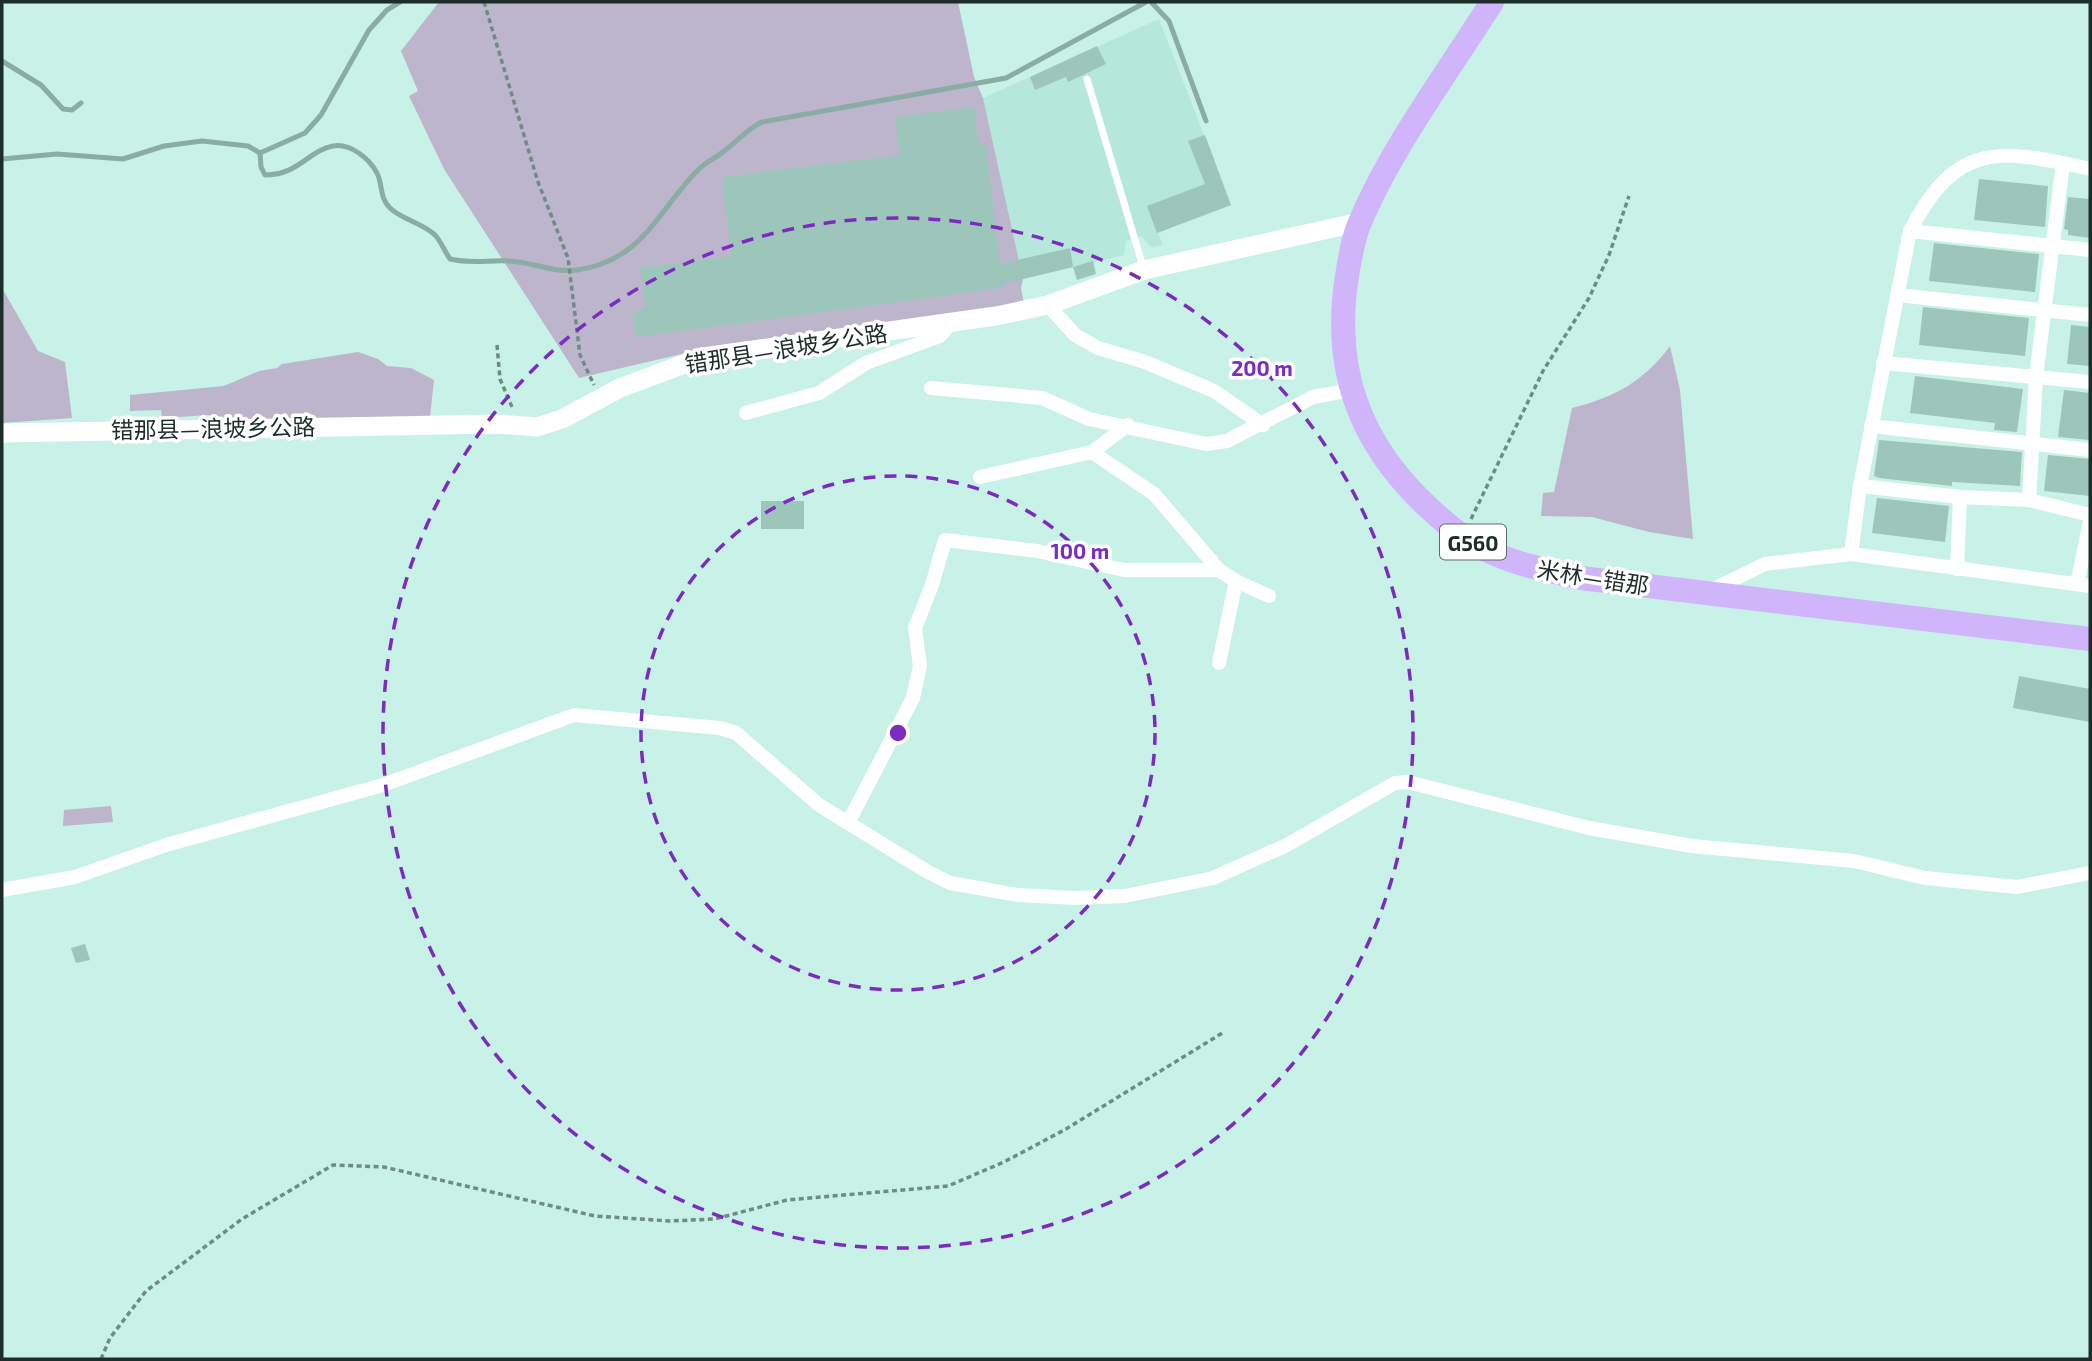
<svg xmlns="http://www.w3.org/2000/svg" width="2092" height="1361" viewBox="0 0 2092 1361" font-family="'Exo 2','Noto Sans SC',sans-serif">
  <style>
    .built { fill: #b5e7da }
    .green { fill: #bdb5cb }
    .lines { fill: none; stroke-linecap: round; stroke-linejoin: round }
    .stream { stroke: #8aaca3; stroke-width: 5 }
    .building { fill: #9dc6bb }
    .path { stroke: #6f8c84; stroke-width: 3.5; stroke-dasharray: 5 3.5; stroke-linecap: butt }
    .lane { stroke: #fff; stroke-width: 7 }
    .street { stroke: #fff; stroke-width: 14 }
    .secondary { stroke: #fff; stroke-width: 19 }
    .highway { stroke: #d0b5fb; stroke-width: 24 }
    .ring { fill: none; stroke: #7b2cbf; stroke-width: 3.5; stroke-dasharray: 12 9 }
    .labels { text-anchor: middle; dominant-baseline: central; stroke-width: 7; stroke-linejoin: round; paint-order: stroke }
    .shield { fill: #fff; stroke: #616c69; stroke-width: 2 }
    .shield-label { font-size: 21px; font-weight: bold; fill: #1d2d29 }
    .street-label { font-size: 23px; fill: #1d2d29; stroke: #fff }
    .centre { fill: #7b2cbf; stroke: #fff; stroke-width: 3.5 }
    .ring-label { font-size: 21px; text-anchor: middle; font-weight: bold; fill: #7b2cbf; stroke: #fff; stroke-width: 7; stroke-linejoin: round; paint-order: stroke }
  </style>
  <rect width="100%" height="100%" fill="#c8f2e7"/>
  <polygon class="built" points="1159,19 1231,205 1158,233 1163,245 1151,247 1141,236 1126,241 1124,255 1023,279 983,98"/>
  <g class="green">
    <polygon points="439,2 958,2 974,77 983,98 1023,279 1021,288 1024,303 703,349 579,378 444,169 409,96 418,91 401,51"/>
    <polygon points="2,288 38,351 65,362 72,418 2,423"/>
    <path d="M1670,346L1680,390L1693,539L1649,532L1592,517L1541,516L1543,493L1554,492L1572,408C1613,398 1645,381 1670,346Z"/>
    <polygon points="358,352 378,359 387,366 411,368 434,380 430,417 211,420 209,415 162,418 161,410 130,411 130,395 224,386 259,371 277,368 282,364"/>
    <polygon points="111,806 113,822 63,826 64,810"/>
  </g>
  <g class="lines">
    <g class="stream">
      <polyline points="1151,2 1169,21 1206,121"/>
      <polyline points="2,61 41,85 63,109 72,110 81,103"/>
      <path d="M260,153L261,167L265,175C299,175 309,150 333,146C350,143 369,158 377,173C383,185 379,197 390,208C402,220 424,223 436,236C441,242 445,252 450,259C471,264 488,260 509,261C533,262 552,273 577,270C643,261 658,210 698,170C706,162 716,158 724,151C738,141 746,130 762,122L1006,78L1146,2"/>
      <polyline points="2,159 57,154 123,159 164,146 202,141 248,146 260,153 305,133 321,115 369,30 387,10 400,2"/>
    </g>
  </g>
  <g class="building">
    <polygon points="1097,46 1106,64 1068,82 1066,77 1035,90 1030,77"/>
    <polygon points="974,107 979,145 986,144 1000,264 1070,248 1073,267 1002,284 1003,288 636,337 633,311 646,309 640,268 731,256 722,177 900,155 895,117"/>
    <polygon points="1205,135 1231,205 1157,233 1147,206 1205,184 1188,141"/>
    <polygon points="1979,179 2048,186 2045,227 1974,220"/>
    <polygon points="2068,197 2090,199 2090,238 2068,235 2068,230 2064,229"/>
    <polygon points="1934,243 2039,254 2035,292 1929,281"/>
    <polygon points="1093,261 1096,274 1077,280 1073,267"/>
    <polygon points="1923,307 2029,318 2025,356 1919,345"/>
    <polygon points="2071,325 2090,327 2090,366 2067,364"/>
    <polygon points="1915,376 2023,389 2017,432 1994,430 1995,423 1910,413"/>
    <polygon points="2064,390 2090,393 2090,440 2058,437"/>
    <polygon points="1879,440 2022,452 2020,486 1952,482 1952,486 1879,478 1874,476"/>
    <polygon points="2048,455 2090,459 2090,496 2044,491"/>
    <polygon points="1877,498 1949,506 1945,542 1872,533"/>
    <rect x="761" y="501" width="43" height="28"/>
    <polygon points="2019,676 2090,689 2090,722 2013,708"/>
    <polygon points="85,944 90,960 76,963 71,948"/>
  </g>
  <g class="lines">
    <g class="path">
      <polyline points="484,2 538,182 568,258 580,355 594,385"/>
      <polyline points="497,345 500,379 512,407"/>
      <polyline points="1471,519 1543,371 1589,298 1609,255 1629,196"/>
      <polyline points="101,1359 110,1338 146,1291 242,1219 333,1165 384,1167 595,1216 670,1221 715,1219 787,1200 948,1186 1004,1162 1066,1129 1224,1032"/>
    </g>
    <polyline class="lane" points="1087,79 1144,270"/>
    <g class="street">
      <polyline points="1910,231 2090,250"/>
      <polyline points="1897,295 2090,315"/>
      <polyline points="1048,305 1075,335 1098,348 1145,362 1214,391 1263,425"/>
      <polyline points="1883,363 2090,382"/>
      <polyline points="931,388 1042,398 1089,419 1206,444 1227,441 1313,397 1351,390"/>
      <polyline points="746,413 819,393 866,363 940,336 951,323"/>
      <polyline points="1871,426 2090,450"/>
      <polyline points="1092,452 1154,494 1219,570 1236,581 1269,596"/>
      <polyline points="980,477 1092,452 1128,425"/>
      <polyline points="1860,486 1960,497 2029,500 2090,515"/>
      <polyline points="2029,500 2036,377 2063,163"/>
      <path d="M1851,554L1860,486L1910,231C1957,140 2000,149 2090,169"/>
      <polyline points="1957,569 1960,497"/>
      <polyline points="2077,584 2090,522"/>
      <polyline points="1712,590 1765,564 1851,554 2090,586"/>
      <polyline points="1219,663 1236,581"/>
      <polyline points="848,823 913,698 920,666 915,628 932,585 945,540 1037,551 1124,570 1219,570"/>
      <polyline points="2,890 75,877 166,845 383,785 574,715 720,728 736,733 819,805 926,871 950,883 1018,895 1075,898 1125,896 1213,878 1287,845 1395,783 1408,782 1589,828 1692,846 1854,861 1925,878 2017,887 2090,873"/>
    </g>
    <polyline class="secondary" points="2,433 497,424 537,427 562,419 620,388 703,357 996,316 1048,305 1144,270 1360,222"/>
    <path class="highway" d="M1492,2C1449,70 1392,147 1361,220C1353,237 1350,258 1347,276C1332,370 1360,445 1430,509C1449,527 1470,544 1495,554C1522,566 1552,571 1581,578L2090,639"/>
  </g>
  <g class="ring">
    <circle cx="898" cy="733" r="257"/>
    <circle cx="898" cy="733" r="515"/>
  </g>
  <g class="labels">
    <rect class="shield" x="1440" y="524.5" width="66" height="35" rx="5"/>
    <g class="shield-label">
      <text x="1473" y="542">G560</text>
    </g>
    <g class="street-label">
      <text transform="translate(786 348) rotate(-9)">错那县—浪坡乡公路</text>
      <text transform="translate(213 428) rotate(-1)">错那县—浪坡乡公路</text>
      <text transform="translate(1593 577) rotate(9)">米林—错那</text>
    </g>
  </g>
  <circle cx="898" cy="733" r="10" class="centre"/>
  <g class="ring-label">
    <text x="1262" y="376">200 m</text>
    <text x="1080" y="559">100 m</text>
  </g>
  <rect width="2092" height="1361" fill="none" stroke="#1d2d29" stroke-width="7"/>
</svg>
